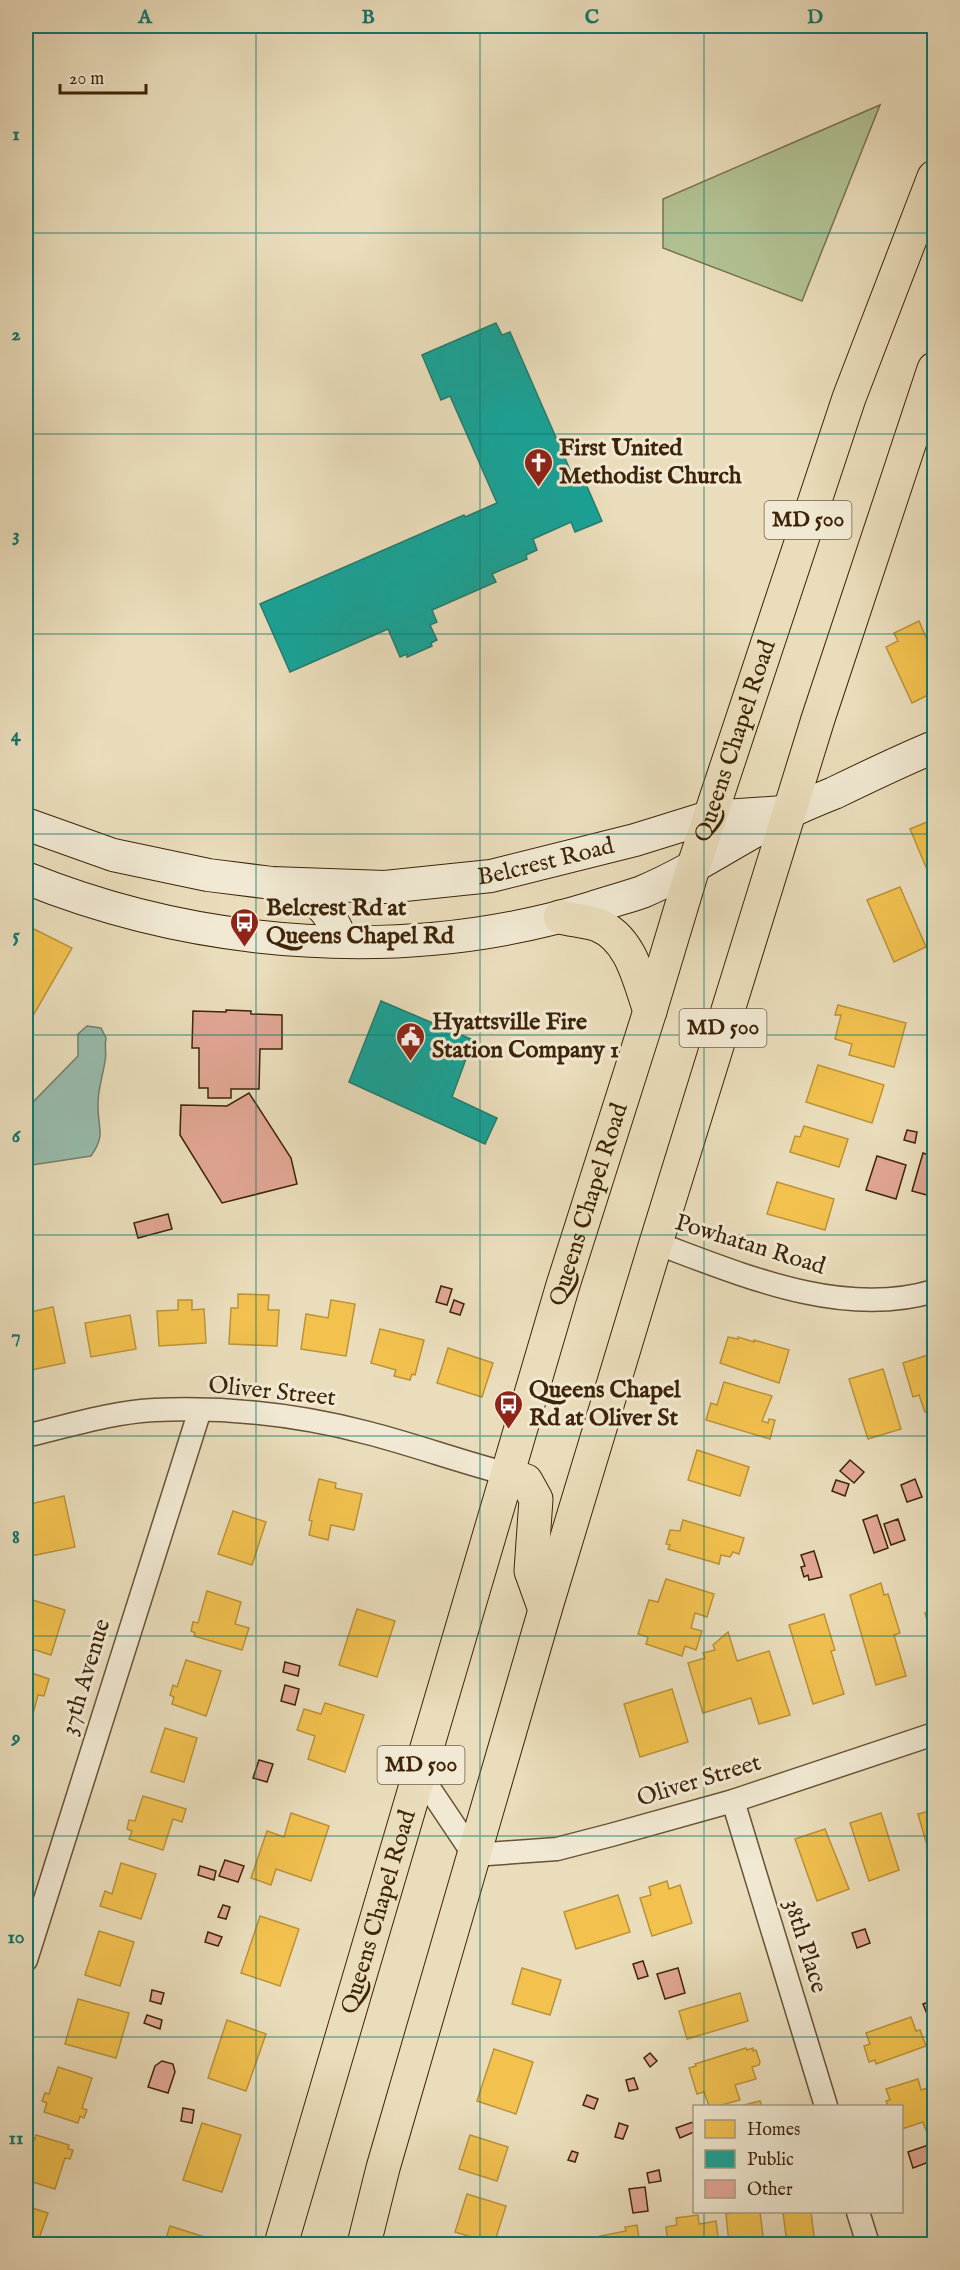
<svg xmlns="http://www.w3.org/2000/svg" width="960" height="2270" viewBox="0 0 960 2270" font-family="'IM FELL English',serif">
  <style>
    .green { fill: #b2c293; stroke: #78734e; stroke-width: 1.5 }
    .water { fill: #98bcae; stroke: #747f6c; stroke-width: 1.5 }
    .homes { fill: #f2c14e; stroke: #bc9239; stroke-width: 1.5 }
    .public { fill: #17a398; stroke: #237d6d; stroke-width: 1.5 }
    .building { fill: #e1a695; stroke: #3e2408; stroke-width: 1.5 }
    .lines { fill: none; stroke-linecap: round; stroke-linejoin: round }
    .street-casing { stroke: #695235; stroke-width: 25 }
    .secondary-casing { stroke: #3e2408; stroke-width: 34 }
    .primary-casing { stroke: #3e2408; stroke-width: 35 }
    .street { stroke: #f1e9d3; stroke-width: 22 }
    .secondary { stroke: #f1e9d3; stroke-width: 32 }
    .primary { stroke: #eaddbb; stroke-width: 33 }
    .grid { fill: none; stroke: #0f766e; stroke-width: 1.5; stroke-opacity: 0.55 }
    .labels { text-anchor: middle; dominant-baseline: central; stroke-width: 6; stroke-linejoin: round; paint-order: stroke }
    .shield { fill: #f1e9d3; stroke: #745f45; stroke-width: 1.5 }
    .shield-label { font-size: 22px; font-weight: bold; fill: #3e2408 }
    .poi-label { font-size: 24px; font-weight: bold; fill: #3e2408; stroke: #f1e9d3; text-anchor: start }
    .street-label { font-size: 24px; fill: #3e2408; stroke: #f1e9d3 }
    .neatline { fill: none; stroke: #0f766e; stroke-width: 2 }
    .grid-label { font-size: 20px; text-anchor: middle; font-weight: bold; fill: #0f766e }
  </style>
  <rect width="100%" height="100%" fill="#eaddbb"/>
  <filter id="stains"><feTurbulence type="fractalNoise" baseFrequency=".00333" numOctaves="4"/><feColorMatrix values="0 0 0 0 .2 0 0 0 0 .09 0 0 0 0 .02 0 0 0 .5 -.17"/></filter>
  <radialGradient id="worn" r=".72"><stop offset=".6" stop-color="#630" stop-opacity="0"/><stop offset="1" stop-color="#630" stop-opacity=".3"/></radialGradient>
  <polygon class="green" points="880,105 802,301 663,248 663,199"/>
  <path class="water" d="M87,1026L101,1028L106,1038C104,1047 107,1053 105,1061C103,1076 97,1091 98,1107C98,1130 106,1134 91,1156L26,1166V1104L33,1102L78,1056V1034Z"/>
  <g class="homes">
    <polygon points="919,621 934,656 934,692 912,703 886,647 898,641 894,633"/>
    <polygon points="934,819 934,886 910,829"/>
    <polygon points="900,887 926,947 894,962 867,900"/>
    <polygon points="26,925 72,948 26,1028"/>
    <polygon points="838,1005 906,1023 894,1067 849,1055 852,1044 835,1039 841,1015 835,1015"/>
    <polygon points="818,1065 884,1085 872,1123 806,1102"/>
    <polygon points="804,1126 848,1139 839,1167 790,1152 795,1136 800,1137"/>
    <polygon points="777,1182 834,1199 825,1230 767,1214"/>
    <polygon points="238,1294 269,1295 268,1310 279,1310 277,1346 229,1344 231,1308 238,1308"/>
    <polygon points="178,1300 192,1300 192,1310 204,1309 206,1343 159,1346 157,1311 178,1310"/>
    <polygon points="331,1300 355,1304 346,1356 301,1349 306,1314 328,1318"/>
    <polygon points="53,1307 65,1363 26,1371 26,1334 30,1333 26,1313"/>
    <polygon points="130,1315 136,1349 91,1357 85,1323"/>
    <polygon points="380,1329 424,1340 415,1375 412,1374 410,1380 394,1376 396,1370 371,1363"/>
    <polygon points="728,1337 738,1339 738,1337 754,1342 754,1340 789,1350 779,1383 720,1363"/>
    <polygon points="448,1348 493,1363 482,1397 437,1383"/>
    <polygon points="934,1353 934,1409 925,1412 919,1395 913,1397 903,1363"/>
    <polygon points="883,1369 901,1429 868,1439 849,1379"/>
    <polygon points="724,1382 772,1396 762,1421 768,1423 769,1419 775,1420 770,1439 706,1420 711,1403 717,1405"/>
    <polygon points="697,1450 749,1467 740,1496 688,1480"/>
    <polygon points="319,1479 336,1483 335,1488 362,1494 354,1530 331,1525 328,1540 309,1535 312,1521 309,1520"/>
    <polygon points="64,1496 75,1547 31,1556 26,1533 26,1505"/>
    <polygon points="233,1511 266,1522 252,1565 218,1554"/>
    <polygon points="683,1520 744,1538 739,1554 733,1552 730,1557 721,1555 719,1564 668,1549 670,1545 666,1544 670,1530 680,1531"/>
    <polygon points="666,1579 714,1594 707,1617 695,1613 691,1628 702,1631 696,1650 685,1646 682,1656 646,1644 648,1637 638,1634 649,1600 658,1602"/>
    <polygon points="881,1583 884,1595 888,1594 900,1633 894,1635 906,1676 876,1685 850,1595"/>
    <polygon points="207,1591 241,1602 235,1624 249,1628 242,1650 194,1636 195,1633 191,1631 193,1622 198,1623"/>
    <polygon points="26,1598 65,1610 51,1655 26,1647"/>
    <polygon points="357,1609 395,1621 377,1677 339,1665"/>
    <polygon points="934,1609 934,1645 925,1613"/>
    <polygon points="824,1614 835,1650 831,1651 844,1694 813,1704 789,1625"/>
    <polygon points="728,1632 737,1661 769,1651 790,1715 759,1724 751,1698 703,1713 688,1663 705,1658 703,1653 715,1650 713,1645"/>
    <polygon points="186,1660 221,1671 206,1716 172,1704 174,1697 170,1695 173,1685 177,1687"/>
    <polygon points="26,1671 49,1679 44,1696 38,1695 31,1721 26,1719"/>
    <polygon points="672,1689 688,1742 640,1757 624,1704"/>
    <polygon points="325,1703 364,1715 345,1772 308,1759 315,1736 297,1730 304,1709 321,1714"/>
    <polygon points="165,1728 197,1738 184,1782 151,1772"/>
    <polygon points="143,1796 186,1809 182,1822 173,1819 163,1850 129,1839 132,1831 127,1829 129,1820 135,1821"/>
    <polygon points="934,1806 934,1850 929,1852 918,1814 933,1810 932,1807"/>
    <polygon points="291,1813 329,1826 311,1881 276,1869 271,1885 251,1878 267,1831 284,1837"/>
    <polygon points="881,1813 899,1870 869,1881 850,1823"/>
    <polygon points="825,1829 849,1889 817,1901 795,1839"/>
    <polygon points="121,1863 156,1874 141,1919 100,1906 105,1891 112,1894"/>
    <polygon points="667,1881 669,1889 680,1885 692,1923 652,1936 640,1898 651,1895 649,1887"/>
    <polygon points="618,1895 630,1932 576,1949 564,1912"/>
    <polygon points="260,1916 299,1929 280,1986 241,1973"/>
    <polygon points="99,1931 134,1942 120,1986 85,1975"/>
    <polygon points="522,1968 561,1980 550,2015 512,2004"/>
    <polygon points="740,1993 748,2021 687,2039 679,2011"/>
    <polygon points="78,1999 129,2013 116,2058 65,2044"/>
    <polygon points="911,2017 916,2031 920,2030 926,2046 876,2064 875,2060 869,2062 864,2046 870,2044 866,2033"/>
    <polygon points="227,2020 266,2034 246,2091 208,2078"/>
    <polygon points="746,2048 747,2050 753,2048 753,2051 756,2050 760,2062 759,2065 752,2067 756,2079 735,2085 740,2100 718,2106 709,2106 704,2092 697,2094 689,2068 696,2066 695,2064"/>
    <polygon points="494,2049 533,2062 516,2114 477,2101"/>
    <polygon points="58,2067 92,2078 82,2108 87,2110 84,2118 80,2116 78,2123 44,2112 47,2103 42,2101 45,2093 49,2094"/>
    <polygon points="918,2079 921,2090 934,2086 934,2130 927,2133 923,2122 902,2129 902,2106 888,2106 886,2101 890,2100 886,2089"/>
    <polygon points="760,2101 762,2106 740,2106"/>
    <polygon points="202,2123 241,2135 222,2192 183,2180"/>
    <polygon points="36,2135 69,2145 68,2149 73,2150 70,2159 65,2158 55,2189 26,2180 26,2163"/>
    <polygon points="470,2135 508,2147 497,2181 459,2169"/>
    <polygon points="467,2194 506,2206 494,2244 455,2232"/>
    <polygon points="934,2196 934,2242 933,2242 927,2197"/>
    <polygon points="26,2206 48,2213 37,2244 26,2244"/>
    <polygon points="733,2212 760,2212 764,2244 729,2244 726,2214 733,2213"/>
    <polygon points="783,2212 811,2212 815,2244 787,2244"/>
    <polygon points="698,2215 699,2224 716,2221 719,2244 668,2244 666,2227 677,2225 676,2218"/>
    <polygon points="637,2225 640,2244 601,2244 600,2236 626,2231 625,2227"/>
    <polygon points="170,2226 208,2238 206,2244 164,2244"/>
  </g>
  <g class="public">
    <polygon points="496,323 502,335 510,332 571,472 579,468 602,521 575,532 571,522 533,539 537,550 526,555 527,559 492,574 496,582 432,610 437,622 430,625 437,640 431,643 432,646 407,657 407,654 400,657 388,629 290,672 260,604 464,515 465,517 497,503 450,396 441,400 422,355"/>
    <polygon points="381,1001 473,1040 452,1097 497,1118 485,1144 349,1082"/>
  </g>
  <g class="building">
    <polygon points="226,1010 251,1011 251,1014 282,1015 282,1049 260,1049 259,1089 231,1089 231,1098 208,1098 208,1088 199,1088 199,1048 192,1048 193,1011 226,1012"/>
    <polygon points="249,1093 291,1158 297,1184 222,1203 180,1135 181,1105 227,1106"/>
    <polygon points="907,1130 917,1132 915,1143 904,1140"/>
    <polygon points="923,1153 934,1157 934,1170 927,1195 912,1191"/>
    <polygon points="877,1156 906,1165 896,1199 866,1190"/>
    <polygon points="168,1214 172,1229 138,1238 134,1223"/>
    <polygon points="441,1286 452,1289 447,1305 436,1302"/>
    <polygon points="454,1300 464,1304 460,1315 450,1312"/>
    <polygon points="850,1460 864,1472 854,1483 840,1471"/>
    <polygon points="915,1479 922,1497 907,1502 901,1485"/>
    <polygon points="836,1480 849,1484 845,1496 832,1491"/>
    <polygon points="877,1515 888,1548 874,1553 863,1520"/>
    <polygon points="898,1519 905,1540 891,1545 884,1524"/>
    <polygon points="814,1551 822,1577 809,1580 808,1575 804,1577 801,1567 805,1566 801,1555"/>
    <polygon points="285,1662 300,1666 298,1676 283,1672"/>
    <polygon points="285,1685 299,1689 295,1705 281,1701"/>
    <polygon points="259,1760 273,1764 267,1782 253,1778"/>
    <polygon points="225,1860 244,1866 238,1882 219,1876"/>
    <polygon points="200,1866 216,1871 214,1880 198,1875"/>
    <polygon points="223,1905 230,1907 226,1919 218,1917"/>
    <polygon points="865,1929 870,1943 857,1948 852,1933"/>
    <polygon points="208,1932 222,1937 218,1946 205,1942"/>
    <polygon points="643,1961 648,1976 638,1979 633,1964"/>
    <polygon points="678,1968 685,1993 665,1999 657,1974"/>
    <polygon points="152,1990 164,1993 161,2004 150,2001"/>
    <polygon points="934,2000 934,2017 929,2019 923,2004"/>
    <polygon points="147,2015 162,2020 160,2029 144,2023"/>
    <polygon points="650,2053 657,2061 650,2067 644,2058"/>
    <polygon points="162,2061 173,2064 175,2072 168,2093 148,2087 155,2066"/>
    <polygon points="634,2078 638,2089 629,2091 626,2080"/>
    <polygon points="587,2095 598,2099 594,2109 583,2105"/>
    <polygon points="183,2108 194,2110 192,2123 181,2121"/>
    <polygon points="693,2122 694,2132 680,2138 676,2128"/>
    <polygon points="619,2123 628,2126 623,2139 615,2137"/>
    <polygon points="934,2143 934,2160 913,2168 908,2152"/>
    <polygon points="572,2151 578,2153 575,2162 568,2160"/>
    <polygon points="659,2170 661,2181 649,2183 647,2173"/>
    <polygon points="645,2187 648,2211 633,2213 629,2189"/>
  </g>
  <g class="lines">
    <defs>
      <g id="street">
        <path d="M656,1243C742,1275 843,1319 934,1291"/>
        <path d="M26,1436C68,1426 112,1412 155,1410C225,1407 300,1415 368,1433C415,1445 461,1462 508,1474"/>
        <polyline points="419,1773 474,1855 557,1849 611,1835 733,1801 934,1734"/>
        <polyline points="733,1801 826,2106"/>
        <polyline points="26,1960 200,1410"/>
        <polyline points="858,2212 868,2244"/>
      </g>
      <g id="secondary">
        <path id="s1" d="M26,824L113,855L208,875L272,883L385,887L491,876L635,840L709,817L783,812"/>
        <path d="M26,878C202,949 409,964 591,908C608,902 625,898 642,892C694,870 740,837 790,812C804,805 819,799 834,793C867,777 900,761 934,747"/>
        <path d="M284,888C321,901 326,905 342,941"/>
      </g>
      <g id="primary">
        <path d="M560,917C572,920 586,921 598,925C632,939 639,981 650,1011"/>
        <polyline points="508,1474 526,1481 536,1499 531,1571 545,1610"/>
        <path id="s2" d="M281,2244L563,1285L650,1011L693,868L849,398L934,177"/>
        <polyline points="364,2244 383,2168 545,1610 656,1243 818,719 934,369"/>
      </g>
    </defs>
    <use href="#street" class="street-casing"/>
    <use href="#secondary" class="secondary-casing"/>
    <use href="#primary" class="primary-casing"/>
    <use href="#street" class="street"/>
    <use href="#secondary" class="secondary"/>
    <use href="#primary" class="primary"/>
  </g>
  <path class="grid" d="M256,26V2244M480,26V2244M704,26V2106M26,233H934M26,434H934M26,634H934M26,834H934M26,1035H934M26,1235H934M26,1436H934M26,1636H934M26,1836H934M26,2037H934M704,2212V2244"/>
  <defs>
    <symbol id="church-pin" viewBox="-11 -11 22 30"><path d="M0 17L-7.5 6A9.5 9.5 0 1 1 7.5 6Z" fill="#8f2418" stroke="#f1e9d3"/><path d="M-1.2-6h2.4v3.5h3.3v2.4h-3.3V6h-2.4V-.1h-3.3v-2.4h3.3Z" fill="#fff"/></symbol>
    <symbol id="bus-pin" viewBox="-11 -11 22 30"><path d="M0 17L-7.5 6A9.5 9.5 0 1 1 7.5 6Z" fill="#8f2418" stroke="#f1e9d3"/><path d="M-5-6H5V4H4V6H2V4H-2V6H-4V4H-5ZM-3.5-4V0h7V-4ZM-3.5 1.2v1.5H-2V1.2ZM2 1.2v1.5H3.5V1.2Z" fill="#fff"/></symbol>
    <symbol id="civic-pin" viewBox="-11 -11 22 30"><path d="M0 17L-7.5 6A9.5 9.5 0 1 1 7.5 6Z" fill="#8f2418" stroke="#f1e9d3"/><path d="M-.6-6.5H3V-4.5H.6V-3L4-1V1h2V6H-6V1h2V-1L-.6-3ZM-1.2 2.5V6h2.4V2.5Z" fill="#fff"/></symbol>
  </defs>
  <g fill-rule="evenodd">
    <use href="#church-pin" x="522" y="446" width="33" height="45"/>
    <use href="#bus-pin" x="228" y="906" width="33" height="45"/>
    <use href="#civic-pin" x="394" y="1020" width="33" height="45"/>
    <use href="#bus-pin" x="492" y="1388" width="33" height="45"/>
  </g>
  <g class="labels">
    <g class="shield">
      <rect x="764.5" y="501" width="87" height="38" rx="4.5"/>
      <rect x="679.5" y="1009" width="87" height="38" rx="4.5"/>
      <rect x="377.5" y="1746" width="87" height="38" rx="4.5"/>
    </g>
    <g class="shield-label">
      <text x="808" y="520">MD 500</text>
      <text x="723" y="1028">MD 500</text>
      <text x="421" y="1765">MD 500</text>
    </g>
    <g class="poi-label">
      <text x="559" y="448">First United<tspan x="559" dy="28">Methodist Church</tspan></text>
      <text x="266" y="908">Belcrest Rd at<tspan x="266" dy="28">Queens Chapel Rd</tspan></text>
      <text x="432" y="1022">Hyattsville Fire<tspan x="432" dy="28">Station Company 1</tspan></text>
      <text x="529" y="1390">Queens Chapel<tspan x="529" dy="28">Rd at Oliver St</tspan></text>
    </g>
    <g class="street-label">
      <text stroke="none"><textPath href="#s2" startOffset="1570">Queens Chapel Road</textPath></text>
      <text stroke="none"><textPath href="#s1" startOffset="530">Belcrest Road</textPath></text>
      <text stroke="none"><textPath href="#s2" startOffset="1084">Queens Chapel Road</textPath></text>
      <text transform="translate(750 1245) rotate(17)">Powhatan Road</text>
      <text transform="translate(272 1392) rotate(6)">Oliver Street</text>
      <text transform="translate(86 1677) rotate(-73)">37th Avenue</text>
      <text transform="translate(699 1781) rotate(-17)">Oliver Street</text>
      <text stroke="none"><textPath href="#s2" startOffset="346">Queens Chapel Road</textPath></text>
      <text transform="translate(805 1946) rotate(73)">38th Place</text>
    </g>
  </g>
  <rect width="960" height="2270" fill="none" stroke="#eaddbb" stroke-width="66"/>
  <rect x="693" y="2105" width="210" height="108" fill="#f1e9d3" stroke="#a99a82" stroke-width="1.5"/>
  <rect x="705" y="2120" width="30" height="18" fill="#f2c14e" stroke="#a99a82" stroke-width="1.5"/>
  <text x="747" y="2135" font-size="18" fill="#3e2408">Homes</text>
  <rect x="705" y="2150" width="30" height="18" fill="#17a398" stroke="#a99a82" stroke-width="1.5"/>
  <text x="747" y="2165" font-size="18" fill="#3e2408">Public</text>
  <rect x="705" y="2180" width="30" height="18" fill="#e1a695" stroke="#a99a82" stroke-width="1.5"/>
  <text x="747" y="2195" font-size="18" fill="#3e2408">Other</text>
  <path d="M60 84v9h86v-9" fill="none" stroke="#3e2408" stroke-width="3"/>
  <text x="69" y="84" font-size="18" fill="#3e2408" stroke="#f1e9d3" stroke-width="4.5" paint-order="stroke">20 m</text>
  <rect x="33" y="33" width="894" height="2204" class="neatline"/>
  <g class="grid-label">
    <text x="145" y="23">A</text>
    <text x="368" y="23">B</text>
    <text x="592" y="23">C</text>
    <text x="815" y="23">D</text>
    <text x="16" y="140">1</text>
    <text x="16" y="340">2</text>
    <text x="16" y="541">3</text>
    <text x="16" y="741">4</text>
    <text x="16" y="941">5</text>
    <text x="16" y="1142">6</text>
    <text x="16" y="1342">7</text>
    <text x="16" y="1543">8</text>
    <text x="16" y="1743">9</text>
    <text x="16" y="1943">10</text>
    <text x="16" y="2144">11</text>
  </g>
  <rect width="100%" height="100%" filter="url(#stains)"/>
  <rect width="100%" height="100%" fill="url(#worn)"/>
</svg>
